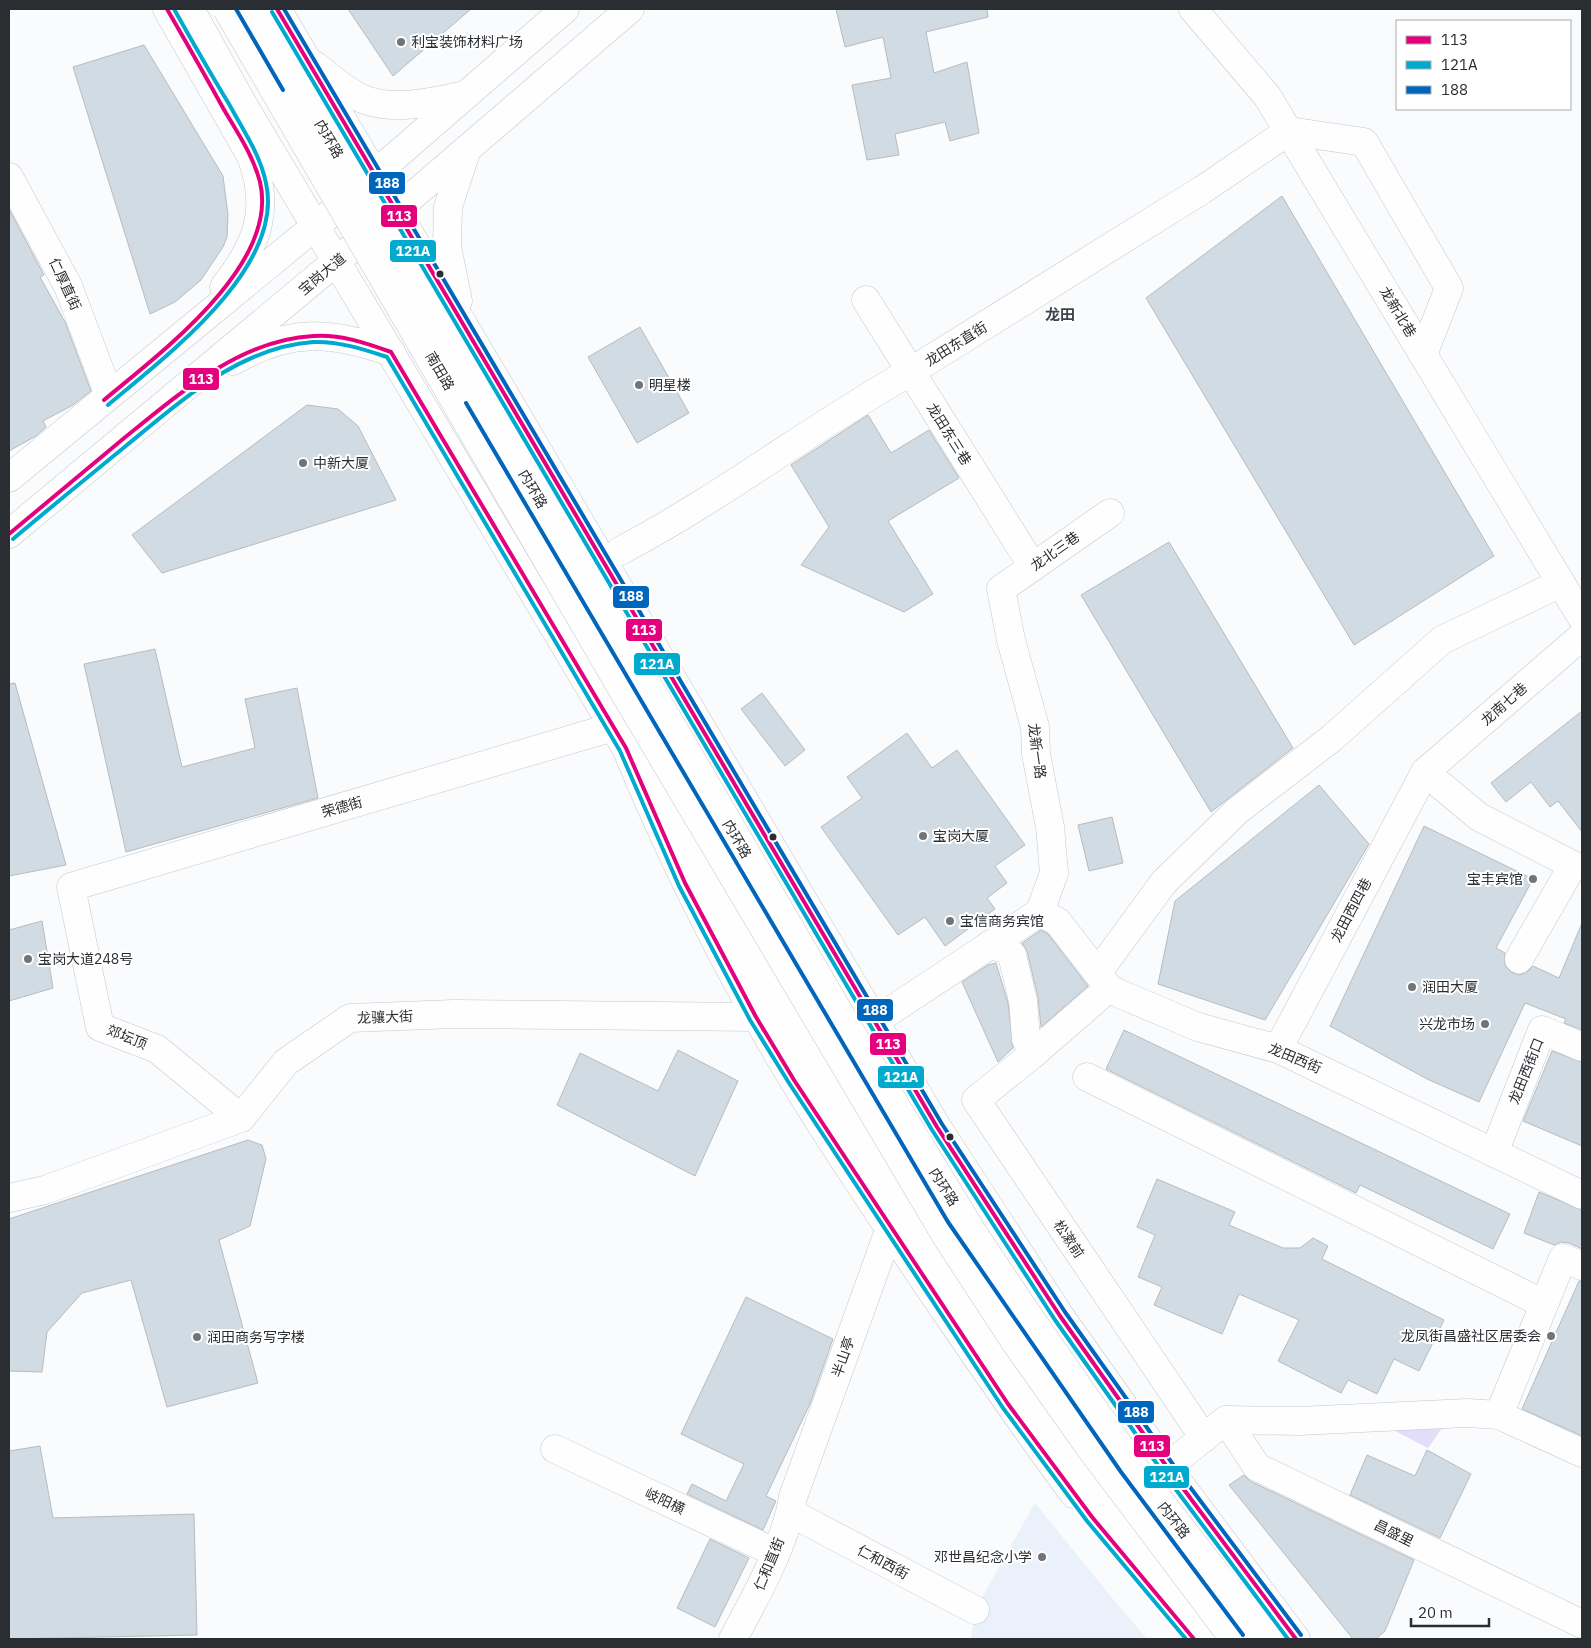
<svg xmlns="http://www.w3.org/2000/svg" width="1591" height="1648" viewBox="0 0 1591 1648" font-family="'IBM Plex Sans','Noto Sans SC',sans-serif">
  <style>
    .built { fill: #ebf1fa }
    .green { fill: #e4ddfa }
    .building { fill: #d0dbe3; stroke: #b9bbbe }
    .lines { fill: none; stroke-linecap: round; stroke-linejoin: round }
    .minor-casing { stroke: #c5c7ca; stroke-width: 29 }
    .major-casing { stroke: #c5c7ca; stroke-width: 29 }
    .highway-casing { stroke: #c5c7ca; stroke-width: 29 }
    .minor { stroke: #fefeff; stroke-width: 28 }
    .major { stroke: #fefeff; stroke-width: 28 }
    .highway { stroke: #fefeff; stroke-width: 28 }
    .highway-bridge-casing { stroke: #c5c7ca; stroke-width: 29; stroke-linecap: butt }
    .highway-bridge { stroke: #fefeff; stroke-width: 28 }
    .bus-1-casing { stroke: #fff; stroke-width: 8 }
    .bus-2-casing { stroke: #fff; stroke-width: 8 }
    .bus-3-casing { stroke: #fff; stroke-width: 8 }
    .bus-1 { stroke: #e5007d; stroke-width: 4 }
    .bus-2 { stroke: #00a9ce; stroke-width: 4 }
    .bus-3 { stroke: #0065bd; stroke-width: 4 }
    .poi-dot { fill: #727578; stroke: #fff; stroke-width: 2 }
    .bus-dot { fill: #2a2d31; stroke: #fff; stroke-width: 2 }
    .labels { text-anchor: middle; dominant-baseline: central; stroke-width: 4; stroke-linejoin: round; paint-order: stroke }
    .poi-label { font-size: 14px; fill: #2a2d31; stroke: #fff; text-anchor: start }
    .street-label { font-size: 14px; fill: #2a2d31; stroke: #fff }
    .neighbourhood-label { font-size: 15px; font-weight: bold; fill: #3e444e; stroke: #fff }
    .line-badge { stroke: #fff; stroke-width: 2 }
    .badge-label { font-size: 14px; text-anchor: middle; font-weight: bold; fill: #fff }
  </style>
  <rect width="100%" height="100%" fill="#f9fbfd"/>
  <polygon class="built" points="1035,1503 1108,1593 1147,1639 971,1639 975,1610"/>
  <polygon class="green" points="1445,1424 1428,1448 1393,1430"/>
  <g class="building">
    <polygon points="348,9 471,9 393,76"/>
    <polygon points="836,9 987,9 988,17 926,32 934,73 967,62 979,133 950,141 945,122 895,134 899,155 867,160 852,85 891,78 883,37 845,47"/>
    <polygon points="144,45 223,176 228,215 227,237 223,247 201,280 175,302 150,314 73,67"/>
    <polygon points="1282,196 1494,556 1354,645 1146,298"/>
    <polygon points="9,209 44,275 40,277 65,322 91,391 73,405 43,421 46,427 36,436 9,451"/>
    <polygon points="640,327 689,413 637,443 588,357"/>
    <polygon points="307,405 338,409 358,426 396,500 162,573 132,535"/>
    <polygon points="868,415 891,453 929,430 959,478 888,521 933,594 904,612 801,565 829,527 791,465"/>
    <polygon points="1169,542 1293,748 1211,812 1081,595"/>
    <polygon points="155,649 182,767 255,748 245,699 297,688 318,798 126,852 84,664"/>
    <polygon points="15,683 66,865 9,876 9,684"/>
    <polygon points="762,693 805,750 785,766 741,709"/>
    <polygon points="1582,711 1582,832 1558,801 1550,807 1531,782 1506,802 1491,783"/>
    <polygon points="907,733 932,768 957,750 1025,845 995,866 1007,883 987,898 995,909 945,946 925,917 898,935 821,827 862,798 847,777"/>
    <polygon points="1319,785 1369,844 1265,1020 1158,984 1175,901"/>
    <polygon points="1112,817 1123,863 1089,871 1078,825"/>
    <polygon points="1424,826 1533,879 1496,948 1505,953 1505,966 1511,972 1519,975 1526,973 1533,966 1559,978 1582,923 1582,1030 1564,1023 1566,1019 1525,1003 1479,1102 1427,1079 1330,1026"/>
    <polygon points="42,921 53,988 9,1001 9,930"/>
    <polygon points="1041,930 1048,934 1088,986 1041,1027 1038,997 1027,951 1022,943"/>
    <polygon points="996,963 1008,1003 1013,1048 998,1062 962,982 988,965"/>
    <polygon points="1124,1030 1510,1214 1493,1249 1360,1185 1356,1193 1106,1069"/>
    <polygon points="678,1050 738,1081 695,1176 557,1105 580,1053 658,1091"/>
    <polygon points="1552,1051 1582,1062 1582,1146 1523,1121"/>
    <polygon points="248,1140 262,1145 266,1159 250,1226 219,1240 258,1383 167,1407 131,1280 82,1293 47,1332 42,1372 9,1371 9,1219"/>
    <polygon points="1157,1179 1235,1212 1229,1225 1283,1248 1300,1248 1313,1238 1328,1246 1322,1259 1444,1320 1419,1371 1394,1359 1377,1394 1348,1380 1341,1393 1278,1361 1299,1320 1239,1294 1222,1334 1154,1305 1162,1287 1138,1277 1155,1235 1137,1227"/>
    <polygon points="1539,1192 1582,1210 1582,1249 1569,1243 1561,1242 1554,1245 1524,1233"/>
    <polygon points="1579,1281 1582,1281 1582,1436 1522,1409"/>
    <polygon points="746,1297 833,1339 810,1404 766,1496 776,1501 763,1530 687,1494 692,1484 726,1501 744,1464 681,1434"/>
    <polygon points="40,1446 53,1518 194,1514 197,1635 9,1639 9,1451"/>
    <polygon points="1427,1450 1471,1474 1440,1538 1350,1495 1367,1455 1415,1476"/>
    <polygon points="1244,1475 1250,1481 1414,1560 1385,1631 1376,1639 1353,1639 1229,1485"/>
    <polygon points="710,1539 749,1558 715,1627 677,1608"/>
  </g>
  <g class="lines">
    <defs>
      <g id="minor">
        <polyline points="1193,9 1267,96 1582,618"/>
        <polyline points="9,177 68,286 109,395"/>
        <polyline points="866,300 1033,567"/>
        <path d="M620,551C721,498 811,428 910,372L1202,190L1289,131L1364,142L1449,288L1423,355"/>
        <polyline points="1425,772 1479,817 1573,865 1519,959"/>
        <polyline points="1040,912 1054,873 1050,827 1036,754 1035,727 1011,640 1001,589 1110,513"/>
        <polyline points="989,945 1005,949 1012,955 1023,1001 1026,1039 1033,1054"/>
        <polyline points="1098,972 1164,882 1237,811 1332,738 1442,640 1561,583"/>
        <polyline points="1109,988 1033,1054 976,1100 1204,1438"/>
        <polyline points="875,1021 1040,912 1058,922 1109,988 1120,994 1198,1027 1278,1049 1582,1195"/>
        <polyline points="1278,1049 1425,772 1582,636"/>
        <polyline points="1087,1077 1544,1304"/>
        <polyline points="241,1118 157,1049 100,1027 71,887 613,727"/>
        <polyline points="1494,1153 1542,1030 1582,1047"/>
        <polyline points="9,1198 45,1190 241,1118 286,1062 350,1018 454,1014 756,1017"/>
        <polyline points="1499,1415 1563,1258 1582,1266"/>
        <polyline points="1226,1420 1257,1467 1582,1624"/>
        <polyline points="555,1449 774,1552"/>
        <polyline points="1167,1467 1226,1420 1299,1421 1467,1413 1499,1415 1582,1453"/>
        <polyline points="791,1513 975,1610"/>
        <path d="M733,1639C755,1598 786,1543 793,1497L890,1228"/>
      </g>
      <g id="major">
        <path d="M167,9L251,156C271,209 258,244 224,287"/>
        <path d="M190,9L245,108L626,748C664,840 707,929 756,1016C808,1109 869,1198 928,1286C976,1356 1023,1426 1074,1494"/>
        <polyline points="277,9 937,1127 1060,1316 1167,1467 1296,1639"/>
        <path d="M316,66C331,78 346,92 363,99C395,112 434,101 466,95"/>
        <polyline points="360,187 565,9"/>
        <polyline points="381,223 630,9"/>
        <polyline points="458,301 447,247 448,207 467,149"/>
        <path d="M233,361C290,328 331,331 391,352"/>
        <polyline points="9,478 330,214"/>
        <polyline points="9,534 351,249"/>
      </g>
      <path id="highway" d="M626,748C713,894 799,1041 887,1186C984,1344 1084,1503 1211,1639"/>
    </defs>
    <use href="#minor" class="minor-casing"/>
    <use href="#major" class="major-casing"/>
    <use href="#highway" class="highway-casing"/>
    <use href="#minor" class="minor"/>
    <use href="#major" class="major"/>
    <use href="#highway" class="highway"/>
    <defs>
      <g id="highway-bridge">
        <polyline points="227,9 621,687 948,1239 1016,1343 1088,1445 1234,1639"/>
        <polyline points="253,9 847,1026 973,1233 1023,1308 1141,1477 1267,1639"/>
      </g>
    </defs>
    <use href="#highway-bridge" class="highway-bridge-casing"/>
    <use href="#highway-bridge" class="highway-bridge"/>
    <defs>
      <g id="bus-1">
        <polyline points="277,9 937,1127 1060,1316 1167,1467 1296,1639"/>
        <path d="M104,400C159,354 280,265 260,182C253,155 237,132 223,108C205,75 186,42 167,9"/>
        <path d="M9,534C47,502 85,471 123,439C178,395 239,340 313,336C340,334 366,343 391,352L626,748L685,883L756,1017L794,1080L1008,1404L1092,1517L1194,1639"/>
      </g>
      <g id="bus-2">
        <polyline points="272,12 932,1130 1055,1320 1162,1471 1288,1639"/>
        <path d="M108,405C165,357 285,268 266,183C260,154 243,130 229,104C210,73 192,41 174,9"/>
        <path d="M13,539C51,507 89,476 127,445C181,401 240,347 313,342C338,341 363,349 387,357L620,751L679,886L750,1020L789,1083L1003,1408L1087,1521L1186,1639"/>
      </g>
      <g id="bus-3">
        <polyline points="236,9 283,90"/>
        <polyline points="284,9 942,1124 1065,1312 1172,1463 1301,1635"/>
        <polyline points="466,403 948,1222 1121,1472 1243,1635"/>
      </g>
    </defs>
    <use href="#bus-1" class="bus-1-casing"/>
    <use href="#bus-2" class="bus-2-casing"/>
    <use href="#bus-3" class="bus-3-casing"/>
    <use href="#bus-1" class="bus-1"/>
    <use href="#bus-2" class="bus-2"/>
    <use href="#bus-3" class="bus-3"/>
  </g>
  <g class="poi-dot">
    <circle cx="401" cy="42" r="5"/>
    <circle cx="639" cy="385" r="5"/>
    <circle cx="303" cy="463" r="5"/>
    <circle cx="923" cy="836" r="5"/>
    <circle cx="1533" cy="879" r="5"/>
    <circle cx="950" cy="921" r="5"/>
    <circle cx="28" cy="959" r="5"/>
    <circle cx="1412" cy="987" r="5"/>
    <circle cx="1485" cy="1024" r="5"/>
    <circle cx="1551" cy="1336" r="5"/>
    <circle cx="197" cy="1337" r="5"/>
    <circle cx="1042" cy="1557" r="5"/>
  </g>
  <g class="bus-dot">
    <circle cx="440" cy="274" r="4.5"/>
    <circle cx="773" cy="837" r="4.5"/>
    <circle cx="950" cy="1137" r="4.5"/>
  </g>
  <g class="labels">
    <g class="poi-label">
      <text x="411" y="42">利宝装饰材料广场</text>
      <text x="649" y="385">明星楼</text>
      <text x="313" y="463">中新大厦</text>
      <text x="933" y="836">宝岗大厦</text>
      <text x="1523" y="879" text-anchor="end">宝丰宾馆</text>
      <text x="960" y="921">宝信商务宾馆</text>
      <text x="38" y="959">宝岗大道248号</text>
      <text x="1422" y="987">润田大厦</text>
      <text x="1475" y="1024" text-anchor="end">兴龙市场</text>
      <text x="1541" y="1336" text-anchor="end">龙凤街昌盛社区居委会</text>
      <text x="207" y="1337">润田商务写字楼</text>
      <text x="1032" y="1557" text-anchor="end">邓世昌纪念小学</text>
    </g>
    <g class="street-label">
      <text transform="translate(329 139) rotate(60)">内环路</text>
      <text transform="translate(322 274) rotate(-40)">宝岗大道</text>
      <text transform="translate(65 284) rotate(65)">仁厚直街</text>
      <text transform="translate(1398 312) rotate(59)">龙新北巷</text>
      <text transform="translate(956 344) rotate(-32)">龙田东直街</text>
      <text transform="translate(440 371) rotate(60)">南田路</text>
      <text transform="translate(949 434) rotate(58)">龙田东三巷</text>
      <text transform="translate(533 489) rotate(60)">内环路</text>
      <text transform="translate(1055 551) rotate(-35)">龙北三巷</text>
      <text transform="translate(1504 704) rotate(-41)">龙南七巷</text>
      <text transform="translate(1037 751) rotate(82)">龙新一路</text>
      <text transform="translate(342 807) rotate(-16)">荣德街</text>
      <text transform="translate(737 839) rotate(60)">内环路</text>
      <text transform="translate(1351 910) rotate(-62)">龙田西四巷</text>
      <text transform="translate(385 1017) rotate(-2)">龙骧大街</text>
      <text transform="translate(127 1037) rotate(22)">郊坛顶</text>
      <text transform="translate(1295 1058) rotate(23)">龙田西街</text>
      <text transform="translate(1526 1071) rotate(-68)">龙田西街口</text>
      <text transform="translate(944 1187) rotate(58)">内环路</text>
      <text transform="translate(1069 1239) rotate(56)">松漱前</text>
      <text transform="translate(843 1357) rotate(-71)">半山亭</text>
      <text transform="translate(665 1501) rotate(25)">岐阳横</text>
      <text transform="translate(1174 1520) rotate(52)">内环路</text>
      <text transform="translate(1394 1533) rotate(26)">昌盛里</text>
      <text transform="translate(883 1562) rotate(28)">仁和西街</text>
      <text transform="translate(769 1564) rotate(-67)">仁和直街</text>
    </g>
    <g class="neighbourhood-label">
      <text x="1060" y="314">龙田</text>
    </g>
  </g>
  <g class="line-badge">
    <rect x="368" y="171" width="38" height="24" rx="5" fill="#0065bd"/>
    <rect x="380" y="204" width="38" height="24" rx="5" fill="#e5007d"/>
    <rect x="389" y="239" width="48" height="24" rx="5" fill="#00a9ce"/>
    <rect x="182" y="367" width="38" height="24" rx="5" fill="#e5007d"/>
    <rect x="612" y="585" width="38" height="24" rx="5" fill="#0065bd"/>
    <rect x="625" y="618" width="38" height="24" rx="5" fill="#e5007d"/>
    <rect x="633" y="652" width="48" height="24" rx="5" fill="#00a9ce"/>
    <rect x="856" y="998" width="38" height="24" rx="5" fill="#0065bd"/>
    <rect x="869" y="1032" width="38" height="24" rx="5" fill="#e5007d"/>
    <rect x="877" y="1065" width="48" height="24" rx="5" fill="#00a9ce"/>
    <rect x="1117" y="1400" width="38" height="24" rx="5" fill="#0065bd"/>
    <rect x="1133" y="1434" width="38" height="24" rx="5" fill="#e5007d"/>
    <rect x="1143" y="1465" width="47" height="24" rx="5" fill="#00a9ce"/>
  </g>
  <g class="badge-label">
    <text x="387" y="188">188</text>
    <text x="399" y="221">113</text>
    <text x="413" y="256">121A</text>
    <text x="201" y="384">113</text>
    <text x="631" y="601">188</text>
    <text x="644" y="635">113</text>
    <text x="657" y="669">121A</text>
    <text x="875" y="1015">188</text>
    <text x="888" y="1049">113</text>
    <text x="901" y="1082">121A</text>
    <text x="1136" y="1417">188</text>
    <text x="1152" y="1451">113</text>
    <text x="1167" y="1482">121A</text>
  </g>
  <rect width="1591" height="1648" fill="none" stroke="#2a2d31" stroke-width="20"/>
  <rect x="1396" y="20" width="175" height="90" fill="#ffffff" stroke="#aaabad"/>
  <rect x="1406" y="36" width="25" height="8" fill="#e5007d" stroke="#aaabad"/>
  <text x="1441" y="45" font-size="15" fill="#2a2d31">113</text>
  <rect x="1406" y="61" width="25" height="8" fill="#00a9ce" stroke="#aaabad"/>
  <text x="1441" y="70" font-size="15" fill="#2a2d31">121A</text>
  <rect x="1406" y="86" width="25" height="8" fill="#0065bd" stroke="#aaabad"/>
  <text x="1441" y="95" font-size="15" fill="#2a2d31">188</text>
  <path d="M1411 1618v8h78v-8" fill="none" stroke="#2a2d31" stroke-width="2.5"/>
  <text x="1418" y="1618" font-size="15" fill="#2a2d31" stroke="#ffffff" stroke-width="4" paint-order="stroke">20 m</text>
</svg>
